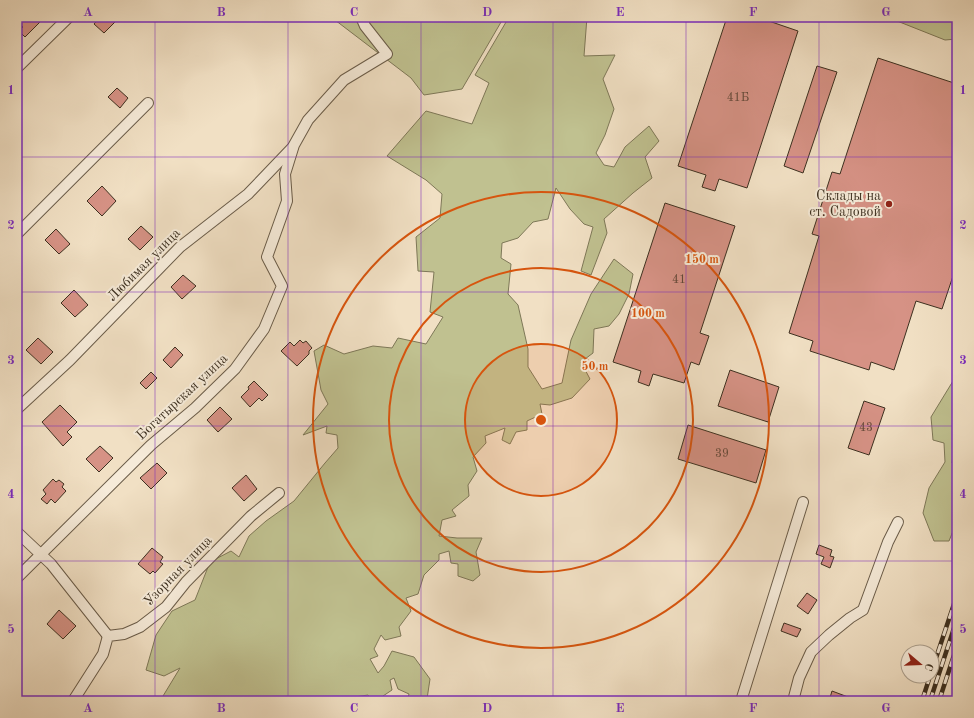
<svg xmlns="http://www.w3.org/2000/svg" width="974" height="718" viewBox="0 0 974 718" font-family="'Old Standard TT',serif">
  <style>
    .green { fill: #c0c190; stroke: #7e7858 }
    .building { fill: #d69285; stroke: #3d3020 }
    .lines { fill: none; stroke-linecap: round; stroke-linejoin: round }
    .minor-casing { stroke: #6a5c49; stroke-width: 12 }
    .minor { stroke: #f6ebd9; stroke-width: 10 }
    .rail-casing { stroke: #3d3020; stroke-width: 4.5 }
    .rail { stroke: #f6ebd9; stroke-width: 3; stroke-dasharray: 9; stroke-linecap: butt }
    .grid { fill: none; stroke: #7b2cbf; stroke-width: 1; stroke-opacity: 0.55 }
    .ring { fill: none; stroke: #d7550e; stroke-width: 2 }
    .poi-dot { fill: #8f2418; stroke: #f6ebd9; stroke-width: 1.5 }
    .labels { text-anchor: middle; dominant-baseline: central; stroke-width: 4; stroke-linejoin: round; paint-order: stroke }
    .number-label { font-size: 12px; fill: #634839 }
    .poi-label { font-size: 14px; fill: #3d3020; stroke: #f6ebd9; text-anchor: end }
    .street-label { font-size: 14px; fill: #3d3020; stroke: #f6ebd9 }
    .centre { fill: #d7550e; stroke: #f6ebd9; stroke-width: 2 }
    .ring-label { font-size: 12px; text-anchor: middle; font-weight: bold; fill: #d7550e; stroke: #f6ebd9; stroke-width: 4; stroke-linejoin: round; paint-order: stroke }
    .neatline { fill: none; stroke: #7b2cbf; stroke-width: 1.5 }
    .grid-label { font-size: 13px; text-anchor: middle; font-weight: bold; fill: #7b2cbf }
  </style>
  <rect width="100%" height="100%" fill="#f1e0c4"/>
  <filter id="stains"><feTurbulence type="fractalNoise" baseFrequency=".005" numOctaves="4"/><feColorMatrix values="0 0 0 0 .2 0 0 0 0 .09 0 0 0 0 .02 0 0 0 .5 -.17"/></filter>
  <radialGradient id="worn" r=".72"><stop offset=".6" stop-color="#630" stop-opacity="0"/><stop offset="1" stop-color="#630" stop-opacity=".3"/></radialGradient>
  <g class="green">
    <polygon points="331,17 504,17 462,89 424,95 411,78"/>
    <polygon points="509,17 587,17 584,56 615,55 603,79 614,109 605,135 596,153 604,165 614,167 625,147 649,126 659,141 645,157 652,178 633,193 604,219 607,233 591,275 581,271 593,227 584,224 570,209 556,188 548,219 533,222 518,238 502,243 501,258 511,264 508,294 518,305 528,349 528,367 542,389 562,383 571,340 591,294 614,259 633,274 629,294 619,314 609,326 594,329 593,353 581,362 590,379 572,398 550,405 540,404 542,414 527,421 527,430 516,432 510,444 502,440 505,428 485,436 486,443 473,457 477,471 468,485 469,496 452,510 456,516 442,520 439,536 457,538 482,538 476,552 480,575 473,581 458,576 458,564 451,563 449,551 439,554 439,560 424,575 418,594 406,598 411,611 399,627 401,636 385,640 381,635 374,649 378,656 370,659 378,673 384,666 392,651 414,657 430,679 427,699 428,701 407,701 409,694 398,689 394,678 390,680 392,690 383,696 382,700 372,701 368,695 355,697 356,701 160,701 180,668 164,676 146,670 156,635 172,611 195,600 210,562 231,551 239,557 249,536 266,521 294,501 325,463 338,448 337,435 326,433 327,426 303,435 328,404 321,390 314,351 324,345 344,354 373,346 392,348 398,338 426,344 443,317 430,312 434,272 418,271 416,237 440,218 442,194 426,180 387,156 426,111 472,124 489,83 475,75"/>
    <polygon points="887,17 957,17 957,39 945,40"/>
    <polygon points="953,381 957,381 957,446 954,447 952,463 957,464 957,521 949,541 934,541 923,513 929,488 945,462 944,443 933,440 931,417"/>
  </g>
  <g class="building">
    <polygon points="17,17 45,17 25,37 19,31 23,27 17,22"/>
    <polygon points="100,17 120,17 104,33 94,24"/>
    <polygon points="727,17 757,17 798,31 747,188 719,179 715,191 702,187 706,175 678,166"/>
    <polygon points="878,58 957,84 957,264 942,309 916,301 894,370 871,362 869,370 810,351 813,341 789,333 819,236 812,234 832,172 840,174"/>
    <polygon points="817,66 837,72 803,173 784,166"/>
    <polygon points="117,88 128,98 120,108 108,97"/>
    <polygon points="102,186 116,201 102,216 87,201"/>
    <polygon points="665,203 735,226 700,333 709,336 699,365 691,362 684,383 653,374 649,386 638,382 641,371 613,362"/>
    <polygon points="141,226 153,237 140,250 128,239"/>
    <polygon points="56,229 70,244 59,254 45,240"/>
    <polygon points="183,275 196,286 182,299 171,287"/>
    <polygon points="74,290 88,305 75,317 61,303"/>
    <polygon points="38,338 53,352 41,364 26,350"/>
    <polygon points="300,340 303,343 306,341 312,348 309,351 309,354 297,366 281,351 290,342 294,346"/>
    <polygon points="175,347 183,355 171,368 163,360"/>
    <polygon points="730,370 779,387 768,422 718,406"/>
    <polygon points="151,372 157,378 146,389 140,383"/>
    <polygon points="254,381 268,395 262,401 259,398 250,407 241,397 249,389 248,387"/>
    <polygon points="864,401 885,408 869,455 848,448"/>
    <polygon points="60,405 77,422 67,432 72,437 63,446 42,422"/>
    <polygon points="220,407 232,419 218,432 207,420"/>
    <polygon points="688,425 766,450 756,483 678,459"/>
    <polygon points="100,446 113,458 99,472 86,459"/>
    <polygon points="157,463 167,473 151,489 140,478"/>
    <polygon points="246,475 257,489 244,501 232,488"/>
    <polygon points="53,479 56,482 59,480 64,484 62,487 66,491 55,503 51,499 47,504 41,499 46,494 43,490"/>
    <polygon points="819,545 832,550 830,556 834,557 830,568 821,564 824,557 816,554"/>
    <polygon points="152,548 163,557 160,562 163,564 155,573 153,571 150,574 138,564"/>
    <polygon points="807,593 817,600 808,614 797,606"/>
    <polygon points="59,610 76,626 63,639 47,624"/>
    <polygon points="784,623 801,629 797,637 781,631"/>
    <polygon points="832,691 856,700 856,701 829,701"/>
  </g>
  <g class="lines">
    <defs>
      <g id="minor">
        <polyline points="17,68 69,17"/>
        <polyline points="17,234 148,103"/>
        <polyline points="17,409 70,360 180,247 248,194 293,147"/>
        <polyline points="17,532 51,564 108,636"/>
        <polyline points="17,578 151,445 195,408 235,369 264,329 282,286 267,257 287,201 285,174 294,145 308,120 344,80 387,54 365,26 361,17"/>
        <polyline points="73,701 103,654 108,636 124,634 140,627 166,607 186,582 251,516 279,493"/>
        <polyline points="741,701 803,502"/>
        <polyline points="793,701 799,678 811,652 829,635 850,618 863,610 888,542 898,522"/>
      </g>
    </defs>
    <use href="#minor" class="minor-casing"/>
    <use href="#minor" class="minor"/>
    <defs>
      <g id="rail">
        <polyline points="932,670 957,595"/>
        <polyline points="922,701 930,676"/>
        <polyline points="930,701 957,619"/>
        <polyline points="939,701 957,646"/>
      </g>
    </defs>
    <use href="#rail" class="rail-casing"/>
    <use href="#rail" class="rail"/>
  </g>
  <path class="grid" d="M155,17V701M288,17V701M421,17V701M553,17V701M686,17V701M819,17V701M17,157H957M17,292H957M17,426H957M17,561H957"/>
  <circle cx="541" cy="420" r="76" fill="#d7550e" fill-opacity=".12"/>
  <g class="ring">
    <circle cx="541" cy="420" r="76"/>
    <circle cx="541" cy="420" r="152"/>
    <circle cx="541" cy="420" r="228"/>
  </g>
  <circle class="poi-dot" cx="889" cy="204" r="4"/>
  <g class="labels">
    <g class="number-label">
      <text x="738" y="98">41Б</text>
      <text x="679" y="280">41</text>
      <text x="866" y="428">43</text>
      <text x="722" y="454">39</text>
    </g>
    <g class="poi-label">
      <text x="881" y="196">Склады на<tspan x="881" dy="16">ст. Садовой</tspan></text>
    </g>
    <g class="street-label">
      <text transform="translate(144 265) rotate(-45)">Любимая улица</text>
      <text transform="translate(182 397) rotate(-43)">Богатырская улица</text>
      <text transform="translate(178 571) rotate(-46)">Узорная улица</text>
    </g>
  </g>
  <circle cx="541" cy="420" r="6" class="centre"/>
  <g class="ring-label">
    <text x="702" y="263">150 m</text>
    <text x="648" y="317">100 m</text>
    <text x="595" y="370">50 m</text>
  </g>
  <rect width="974" height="718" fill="none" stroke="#f1e0c4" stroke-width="44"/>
  <g transform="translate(920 664) rotate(109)"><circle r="19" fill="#f6ebd9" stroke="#aca08f"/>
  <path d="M0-3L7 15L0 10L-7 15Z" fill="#8f2418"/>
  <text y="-6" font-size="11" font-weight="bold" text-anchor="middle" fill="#3d3020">С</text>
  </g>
  <rect x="22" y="22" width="930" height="674" class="neatline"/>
  <g class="grid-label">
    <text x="88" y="16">A</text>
    <text x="221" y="16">B</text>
    <text x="354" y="16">C</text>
    <text x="487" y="16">D</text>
    <text x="620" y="16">E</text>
    <text x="753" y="16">F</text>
    <text x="886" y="16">G</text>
    <text x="11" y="94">1</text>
    <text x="963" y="94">1</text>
    <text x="11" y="229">2</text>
    <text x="963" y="229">2</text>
    <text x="11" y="364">3</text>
    <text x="963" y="364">3</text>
    <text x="11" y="498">4</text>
    <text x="963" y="498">4</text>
    <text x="11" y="633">5</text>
    <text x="963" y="633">5</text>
    <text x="88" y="712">A</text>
    <text x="221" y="712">B</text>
    <text x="354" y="712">C</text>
    <text x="487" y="712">D</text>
    <text x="620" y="712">E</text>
    <text x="753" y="712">F</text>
    <text x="886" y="712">G</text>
  </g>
  <rect width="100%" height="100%" filter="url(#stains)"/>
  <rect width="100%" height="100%" fill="url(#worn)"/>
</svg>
